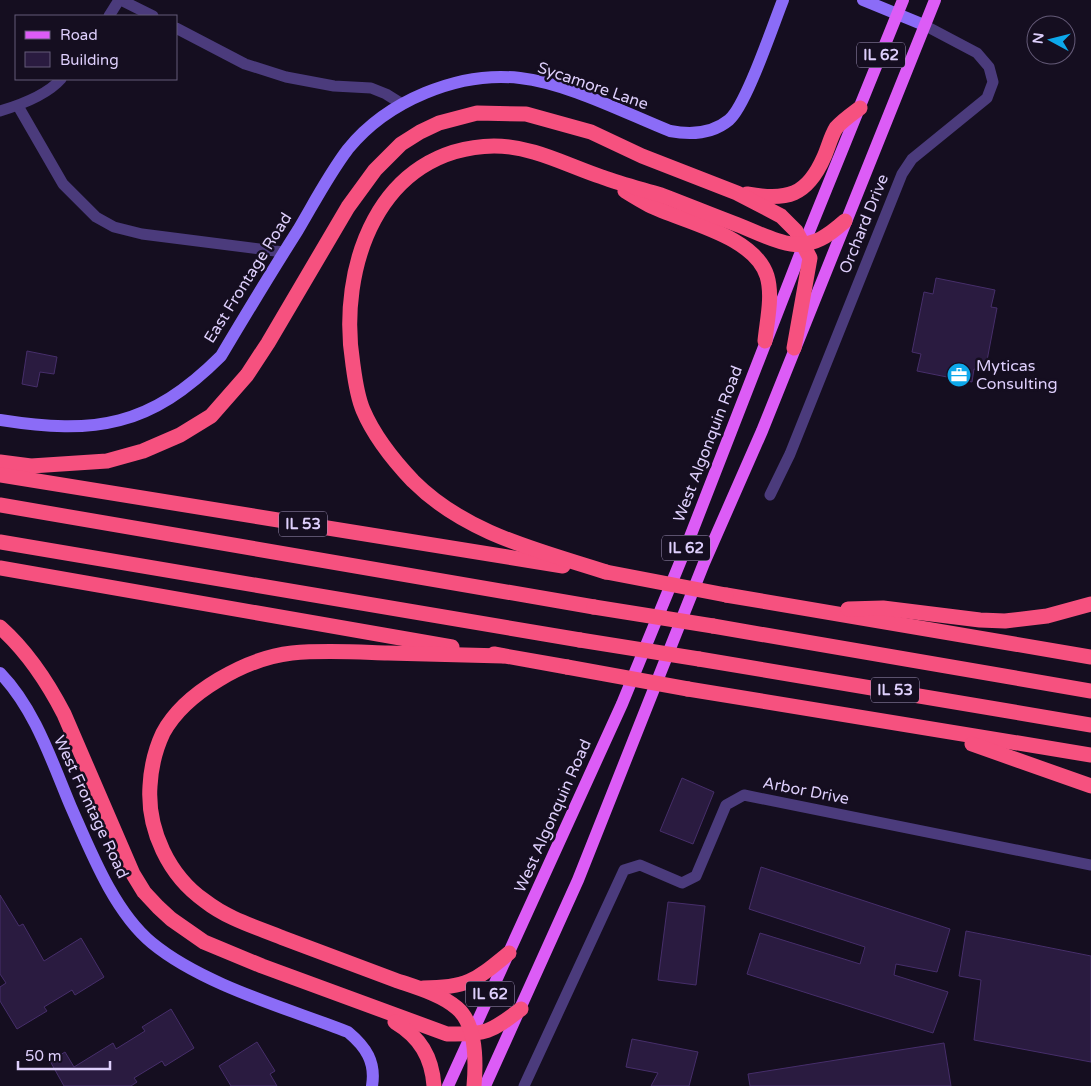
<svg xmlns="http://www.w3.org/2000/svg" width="1091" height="1086" viewBox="0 0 1091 1086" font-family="'Varela Round',sans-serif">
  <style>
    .building { fill: #2a1b40; stroke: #462e6a }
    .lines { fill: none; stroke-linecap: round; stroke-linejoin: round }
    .street { stroke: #4b3b7c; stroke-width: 11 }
    .secondary { stroke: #8b6cf7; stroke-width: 12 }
    .primary { stroke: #dc5cf6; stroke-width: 12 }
    .highway { stroke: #f6517f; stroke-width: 15 }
    .highway-bridge { stroke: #f6517f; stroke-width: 15 }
    .labels { text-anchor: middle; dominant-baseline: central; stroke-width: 5; stroke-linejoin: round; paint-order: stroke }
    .shield { fill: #150e20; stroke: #a295ba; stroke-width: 1 }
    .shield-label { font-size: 15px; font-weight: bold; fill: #decffc }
    .street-label { font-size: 16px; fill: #decffc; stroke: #150e20 }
    .poi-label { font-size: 16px; fill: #decffc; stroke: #150e20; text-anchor: start }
  </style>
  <rect width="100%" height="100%" fill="#150e20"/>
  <g class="building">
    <polygon points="936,278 995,290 991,307 997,308 985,371 974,369 972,382 917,371 921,354 912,352 924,292 933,294"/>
    <polygon points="27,351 57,357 54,374 40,372 37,387 22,384"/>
    <polygon points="682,778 714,792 693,844 660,831"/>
    <polygon points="761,867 950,929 937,972 896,964 894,975 948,992 933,1033 747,974 760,933 860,964 865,947 749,909"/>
    <polygon points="0,895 19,926 23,924 44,961 81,938 104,977 75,995 72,990 44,1007 47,1011 17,1029 0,1001 0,987 6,983 0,974"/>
    <polygon points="668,902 705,906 696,985 658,980"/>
    <polygon points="966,931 1091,956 1091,1062 974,1040 981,980 959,976"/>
    <polygon points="171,1009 194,1048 165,1066 162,1061 134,1078 137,1082 131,1086 64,1086 50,1061 65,1052 74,1067 113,1043 116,1049 145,1031 142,1027"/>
    <polygon points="632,1039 698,1052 689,1086 651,1086 658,1073 626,1067"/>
    <polygon points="257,1042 275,1071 270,1074 277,1086 231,1086 219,1066"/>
    <polygon points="944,1043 951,1086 750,1086 748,1074"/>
  </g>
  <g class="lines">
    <g class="street">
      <polyline points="121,0 153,16"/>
      <polyline points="109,16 119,0"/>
      <polyline points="176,28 245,64 286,77 334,86 371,88 386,94 402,104"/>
      <polyline points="18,106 63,184 96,217 114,227 142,234 283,252"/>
      <path d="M0,111C20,105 47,95 61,79"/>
      <polyline points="770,495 790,454 902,174 912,159 987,98 993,82 989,67 977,53 924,25"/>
      <polyline points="524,1086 624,870 640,865 682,883 696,876 726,805 744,795 1091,865"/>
    </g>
    <g class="secondary">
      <polyline points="863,0 924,25"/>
      <path d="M0,420C95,435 150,427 221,356C246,314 272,271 298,230C314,203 329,174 348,149C387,101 458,71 520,78C567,83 625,113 670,131C691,135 712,134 729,120C746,106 773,25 783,0"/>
      <path d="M0,673C35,709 52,762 71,807C90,850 114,912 152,943C203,985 287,1008 348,1032C366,1047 376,1062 372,1086"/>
    </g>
    <g class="primary">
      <polyline points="448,1086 622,704 681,560 804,244 903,0"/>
      <polyline points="485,1086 578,880 704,563 762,431 935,0"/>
    </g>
    <g class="highway">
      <path d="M625,191C633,196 641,201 649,205C683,222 754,235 767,276C773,296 767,320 765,341"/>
      <path d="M747,194C787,201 807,196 824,157C828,148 831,136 836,128C842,121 852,114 860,108"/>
      <polyline points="0,462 31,466 107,461 143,451 180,435 211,416 247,375 268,343 348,207 375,170 401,144 420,132 439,123 477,113 526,114 591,132 642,156 737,193 781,216 796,231 810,258 794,348"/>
      <polyline points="0,475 563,566"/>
      <polyline points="0,505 594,607"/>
      <polyline points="0,542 580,640"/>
      <polyline points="0,568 452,647"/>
      <path d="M606,572C538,550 466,534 413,481C394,461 374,436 363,410C357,396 355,380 353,365C337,267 379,148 494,146C533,146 566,165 602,177C621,184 641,189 661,195C685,204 709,214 733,223C750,229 774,242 791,244C814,247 829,235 845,221"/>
      <polyline points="726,595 1091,657"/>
      <polyline points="848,609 883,608 980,620 1005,621 1047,616 1091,604"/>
      <polyline points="713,626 1091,691"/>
      <path d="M0,627C27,651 47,681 64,714L133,874L144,892L158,907L171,919L204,942L262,966L447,1034C486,1035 491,1032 521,1009"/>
      <polyline points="494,654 567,667"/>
      <polyline points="699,659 1091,725"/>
      <polyline points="688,689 1091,755"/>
      <polyline points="972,744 1091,786"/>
      <path d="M423,988C468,988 476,980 509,953"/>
      <path d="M395,1022C420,1037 432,1057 434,1086"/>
      <path d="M474,1086C476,1063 477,1025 457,1008C441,994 415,987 395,980C358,966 321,952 283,938C256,927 228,919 205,901C169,876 147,830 150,786C151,767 155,750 163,733C185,692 247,658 292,653C324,650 356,652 388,653C426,654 465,655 503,656"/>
    </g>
    <g class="highway-bridge">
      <polyline points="606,572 726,595"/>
      <polyline points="594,607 713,626"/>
      <polyline points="580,640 699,659"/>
      <polyline points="567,667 688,689"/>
    </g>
  </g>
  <defs>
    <symbol id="office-disc" viewBox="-11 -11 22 22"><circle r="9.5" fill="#0da8eb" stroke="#150e20"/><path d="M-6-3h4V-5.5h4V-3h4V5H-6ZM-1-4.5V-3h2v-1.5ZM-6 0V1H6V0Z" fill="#fff"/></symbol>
  </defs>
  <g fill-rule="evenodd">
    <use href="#office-disc" x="945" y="361" width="28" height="28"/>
  </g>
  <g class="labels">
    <g class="shield">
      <rect x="857" y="42.5" width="48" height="25" rx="4"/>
      <rect x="279" y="511.5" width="48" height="25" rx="4"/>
      <rect x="662" y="535.5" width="48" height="25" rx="4"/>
      <rect x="871" y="677.5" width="48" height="25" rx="4"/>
      <rect x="466" y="981.5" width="48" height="25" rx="4"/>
    </g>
    <g class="shield-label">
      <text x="881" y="55">IL 62</text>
      <text x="303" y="524">IL 53</text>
      <text x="686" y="548">IL 62</text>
      <text x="895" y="690">IL 53</text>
      <text x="490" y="994">IL 62</text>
    </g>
    <g class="street-label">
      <text transform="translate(593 86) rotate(19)">Sycamore Lane</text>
      <text transform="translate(864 224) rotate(-68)">Orchard Drive</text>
      <text transform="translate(248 278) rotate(-58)">East Frontage Road</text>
      <text transform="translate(708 444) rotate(-69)">West Algonquin Road</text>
      <text transform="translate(806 791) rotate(11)">Arbor Drive</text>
      <text transform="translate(91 807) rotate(65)">West Frontage Road</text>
      <text transform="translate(553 816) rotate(-66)">West Algonquin Road</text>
    </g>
    <g class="poi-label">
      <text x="976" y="366">Myticas<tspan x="976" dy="18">Consulting</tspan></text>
    </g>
  </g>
  <rect x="15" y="15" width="162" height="65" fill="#150e20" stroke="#655b78"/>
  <rect x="25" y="31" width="25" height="8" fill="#dc5cf6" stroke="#655b78"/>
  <text x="60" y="40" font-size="15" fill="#decffc">Road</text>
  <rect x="25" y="52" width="25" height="15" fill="#2a1b40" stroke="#655b78"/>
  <text x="60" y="65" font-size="15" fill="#decffc">Building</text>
  <g transform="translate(1051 40) rotate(277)"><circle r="24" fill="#150e20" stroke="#655b78"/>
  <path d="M0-4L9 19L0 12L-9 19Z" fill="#0da8eb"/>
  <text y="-8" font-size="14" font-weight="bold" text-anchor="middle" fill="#decffc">N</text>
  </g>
  <path d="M18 1061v8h92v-8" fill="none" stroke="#decffc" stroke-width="2.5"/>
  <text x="25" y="1061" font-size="15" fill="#decffc" stroke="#150e20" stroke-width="4" paint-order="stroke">50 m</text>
</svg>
